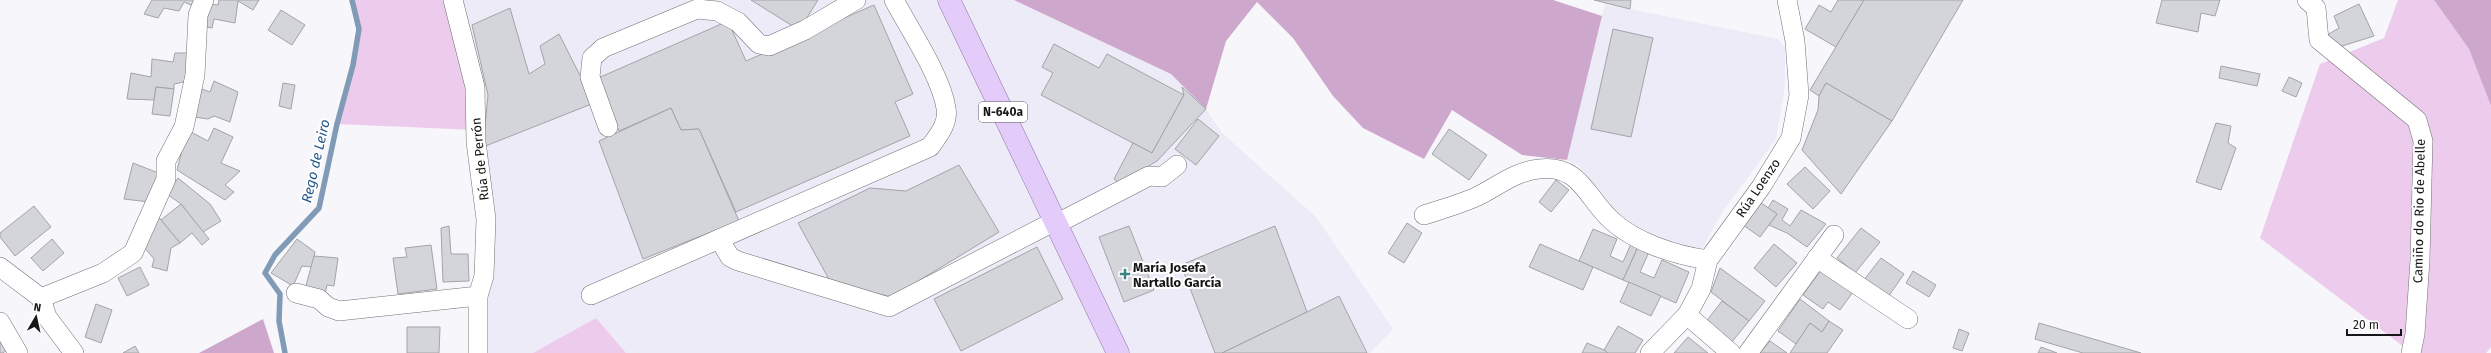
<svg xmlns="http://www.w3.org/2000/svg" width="2491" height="353" viewBox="0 0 2491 353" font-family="'Fira Sans',sans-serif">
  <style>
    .built { fill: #ecebf7 }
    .green { fill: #edcbec }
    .forest { fill: #cea7cc }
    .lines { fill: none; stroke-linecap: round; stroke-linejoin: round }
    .stream { stroke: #819bb7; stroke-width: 5.5 }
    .building { fill: #d4d5da; stroke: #a2a4a8 }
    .minor-casing { stroke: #717175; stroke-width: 20 }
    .major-casing { stroke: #9077a8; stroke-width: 23 }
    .minor { stroke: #fff; stroke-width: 19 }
    .major { stroke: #e3ccf9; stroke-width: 22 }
    .poi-dot { fill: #3c8481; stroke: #fff; stroke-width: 1.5 }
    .labels { text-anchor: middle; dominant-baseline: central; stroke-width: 4; stroke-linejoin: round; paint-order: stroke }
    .shield { fill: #fff; stroke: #5d5d5d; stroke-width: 1 }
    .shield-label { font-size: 12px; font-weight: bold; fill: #171718 }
    .street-label { font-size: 13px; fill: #171718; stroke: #fff }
    .poi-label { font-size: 13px; font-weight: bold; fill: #171718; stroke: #fff; text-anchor: start }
    .water-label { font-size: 14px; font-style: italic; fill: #245889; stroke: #fff }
  </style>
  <rect width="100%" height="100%" fill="#f6f6fb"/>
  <g class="built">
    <polygon points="453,0 1014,0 1171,74 1206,109 1221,132 1316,217 1393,329 1370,353 626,353 596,318 533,353 478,353 484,276"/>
    <polygon points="1605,4 1778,39 1785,48 1785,86 1776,139 1723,211 1699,254 1667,243 1628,221 1605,203 1579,166 1567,160"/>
  </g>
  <g class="green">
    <path d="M352,0H453L475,130L337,124C347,87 370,37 352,0Z"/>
    <polygon points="2398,0 2434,0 2469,49 2491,106 2491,347 2486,353 2412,353 2260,238 2320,64 2384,38"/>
    <polygon points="596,318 626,353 533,353"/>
  </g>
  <g class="forest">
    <polygon points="1014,0 1553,0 1602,16 1567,160 1522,155 1452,110 1424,159 1363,128 1333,96 1293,38 1257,2 1226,41 1206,109 1171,74"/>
    <polygon points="2434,0 2491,0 2491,106 2469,49"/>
    <polygon points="263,319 274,353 199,353"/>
  </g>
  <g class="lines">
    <polyline class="stream" points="285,353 279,321 280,294 265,273 275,255 319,208 337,124 353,65 359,29 352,0"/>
  </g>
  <g class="building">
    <polygon points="152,0 197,0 193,6 184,2 179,11 164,8 158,18 144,14"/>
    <polygon points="219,0 259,0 253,10 238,1 235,23 214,19 212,28 202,26 209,4 218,5"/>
    <polygon points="751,0 818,0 799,30"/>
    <polygon points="1594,0 1631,0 1630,9"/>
    <polygon points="1838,0 1864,0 1836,47 1805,29 1819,5 1831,12"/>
    <polygon points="1864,0 1963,0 1892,121 1826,83 1819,96 1810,90"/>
    <polygon points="2162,0 2220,0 2215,16 2201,13 2198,32 2156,23"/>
    <polygon points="2359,4 2374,36 2339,47 2327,35 2339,28 2334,16"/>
    <polygon points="874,5 913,94 895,102 910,136 736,212 699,129 681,130 671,108 619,131 596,79 728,21 746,61"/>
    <polygon points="510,8 529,74 545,64 540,46 559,34 594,103 483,147 488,95 472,25"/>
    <polygon points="281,10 305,25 292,45 268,30"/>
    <polygon points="1613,29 1653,38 1631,137 1591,129"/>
    <polygon points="1054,44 1099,68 1107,54 1184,95 1152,153 1041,95 1053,73 1042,67"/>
    <polygon points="175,53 191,53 184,82 174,84 174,89 156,87 154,100 127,99 131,73 151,77 152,59 173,62"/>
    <polygon points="2221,66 2260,74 2257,86 2219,78"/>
    <polygon points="2289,77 2302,83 2296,97 2282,91"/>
    <polygon points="214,81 238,92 230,122 214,116 208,119 194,117 202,89 210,92"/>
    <polygon points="283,83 295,85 291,109 279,106"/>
    <polygon points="1826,83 1892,121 1841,194 1802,150 1818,110 1819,96"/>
    <polygon points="156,87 174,89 170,116 152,114"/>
    <polygon points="1182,87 1206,109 1157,161 1120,183 1114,179 1133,143 1152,153 1184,95"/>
    <polygon points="671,108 681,130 699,129 739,221 643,259 599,141"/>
    <polygon points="1198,119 1219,136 1196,165 1175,149"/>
    <polygon points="2216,123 2231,126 2228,143 2236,148 2221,190 2196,182"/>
    <polygon points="214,128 233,137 221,163 240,171 225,185 234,192 225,200 177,170 187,130 208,141"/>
    <polygon points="1449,129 1487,155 1469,180 1432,154"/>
    <polygon points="133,163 161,174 149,202 124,199"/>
    <polygon points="959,165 999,232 892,297 831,283 798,223 870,188 906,191"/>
    <polygon points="1805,167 1830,191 1813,209 1787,184"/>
    <polygon points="178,178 210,204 221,221 203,232 181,204 167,194"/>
    <polygon points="1556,180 1569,190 1551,212 1539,202"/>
    <polygon points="1773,200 1788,209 1782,220 1790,226 1801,210 1826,224 1807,247 1787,233 1769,225 1777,214 1768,208"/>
    <polygon points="1760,202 1777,214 1760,237 1743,225"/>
    <polygon points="181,204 209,239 202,245 192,233 180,243 161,220"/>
    <polygon points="34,206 51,227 15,256 0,237 0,233"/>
    <polygon points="157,215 180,243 171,248 167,271 152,267 154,259 145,248"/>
    <polygon points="1407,223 1422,233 1404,263 1388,253"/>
    <polygon points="449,226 451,254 468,254 469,281 443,282 441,228"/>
    <polygon points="1129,226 1154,290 1124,302 1099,237"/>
    <polygon points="1275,226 1307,312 1222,353 1215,353 1181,265"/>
    <polygon points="1861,228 1880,242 1855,273 1837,258"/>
    <polygon points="1593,229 1617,239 1610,256 1623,262 1631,244 1638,247 1623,280 1579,261"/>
    <polygon points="52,239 64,253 43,271 31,258"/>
    <polygon points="297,239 315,252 312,267 302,266 293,286 271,273"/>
    <polygon points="1540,244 1593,267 1583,290 1529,267"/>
    <polygon points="1774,244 1797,263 1776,287 1754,268"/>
    <polygon points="431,245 437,289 398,294 393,258 407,257 405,248"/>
    <polygon points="1037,247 1063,299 961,351 934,299"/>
    <polygon points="1638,247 1649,252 1640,272 1654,278 1662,260 1689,272 1676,303 1623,280"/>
    <polygon points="314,256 338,258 334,286 327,285 325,294 305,289"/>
    <polygon points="1881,258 1904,274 1888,297 1864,280"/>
    <polygon points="140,267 149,285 127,296 118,278"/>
    <polygon points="1720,268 1765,301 1749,321 1711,292"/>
    <polygon points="1821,270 1853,292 1840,310 1828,302 1823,309 1803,295"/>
    <polygon points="1913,271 1936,285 1929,297 1906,283"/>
    <polygon points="1629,282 1661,296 1651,316 1620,302"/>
    <polygon points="1339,296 1367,353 1222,353 1307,312"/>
    <polygon points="1800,299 1829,321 1822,332 1810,323 1796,344 1778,331"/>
    <polygon points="1722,301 1749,321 1731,343 1705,323"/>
    <polygon points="96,304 112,310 101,343 85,337"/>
    <polygon points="1829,321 1843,330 1827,353 1790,353 1810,323 1822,332"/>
    <polygon points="2039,323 2141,353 2083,353 2035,339"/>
    <polygon points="1618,326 1643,340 1635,353 1608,353 1604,350"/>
    <polygon points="407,327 440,327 439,353 407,353"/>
    <polygon points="1959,329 1969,333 1962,351 1953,348"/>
    <polygon points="0,331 11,346 3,353 0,353"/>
    <polygon points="1688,337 1708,353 1674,353"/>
    <polygon points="1770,341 1787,353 1760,353"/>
    <polygon points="1587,343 1604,350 1608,353 1582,353"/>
    <polygon points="135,346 139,353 123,353"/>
    <polygon points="2041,347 2057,353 2038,353"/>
  </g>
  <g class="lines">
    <defs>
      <g id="minor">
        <polyline points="453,0 475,87 476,142 486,219 484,276 478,296 478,353"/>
        <polyline points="2307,0 2316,8 2319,40 2417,120 2423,141 2420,260 2415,334 2411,353"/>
        <polyline points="608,127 590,77 592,58 603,48 697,9 717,11 738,22 759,44 769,46 805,30 856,0"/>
        <path d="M1424,215C1442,209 1461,204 1478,196C1498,186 1516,171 1539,169C1580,164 1586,197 1611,220C1636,243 1675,255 1708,260"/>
        <polyline points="1056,224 1149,176 1162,177 1177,165"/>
        <polyline points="719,239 730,257 738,261 889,307 1055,221"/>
        <polyline points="1817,258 1908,319"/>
        <polyline points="0,267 41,298 103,273 133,253 166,179 166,161 184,127 195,75 198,15 204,0"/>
        <polyline points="296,293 319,299 328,307 339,311 478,296"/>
        <path d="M591,295L930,147C938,136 949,123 946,108C941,76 910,30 894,0"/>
        <polyline points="41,298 47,317 74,353"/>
        <polyline points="1687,315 1731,353"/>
        <polyline points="0,322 18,353"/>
        <polyline points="1650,353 1687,315 1701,289 1708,260 1761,187 1791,138 1799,95 1795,41 1787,0"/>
        <polyline points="1748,353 1834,235"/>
      </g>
      <polyline id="major" points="949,0 1118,353"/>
    </defs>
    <use href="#minor" class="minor-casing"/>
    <use href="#major" class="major-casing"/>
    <use href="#minor" class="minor"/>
    <use href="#major" class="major"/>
  </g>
  <path class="poi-dot" d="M1123 268h4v4h4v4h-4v4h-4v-4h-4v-4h4z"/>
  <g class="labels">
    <rect class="shield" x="979" y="102" width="48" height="20" rx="3"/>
    <g class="shield-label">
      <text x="1003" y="112">N-640a</text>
    </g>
    <g class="street-label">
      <text transform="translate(480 159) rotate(-96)">Rúa de Perrón</text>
      <text transform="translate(1758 188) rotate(-56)">Rúa Loenzo</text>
      <text transform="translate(2419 211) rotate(-89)">Camiño do Rio de Abelle</text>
    </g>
    <g class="poi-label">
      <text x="1133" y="267">María Josefa<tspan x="1133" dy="15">Nartallo García</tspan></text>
    </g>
    <g class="water-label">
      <text transform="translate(316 161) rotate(-77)">Rego de Leiro</text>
    </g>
  </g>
  <g transform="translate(36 317) rotate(9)" stroke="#ffffff" stroke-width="3" paint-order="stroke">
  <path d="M0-3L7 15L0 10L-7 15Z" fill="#171718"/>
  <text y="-6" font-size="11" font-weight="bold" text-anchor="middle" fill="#171718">N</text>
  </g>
  <path d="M2347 329v6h54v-6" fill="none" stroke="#171718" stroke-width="2"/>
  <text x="2353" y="329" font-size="12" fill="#171718" stroke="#ffffff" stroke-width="3" paint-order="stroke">20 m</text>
</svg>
